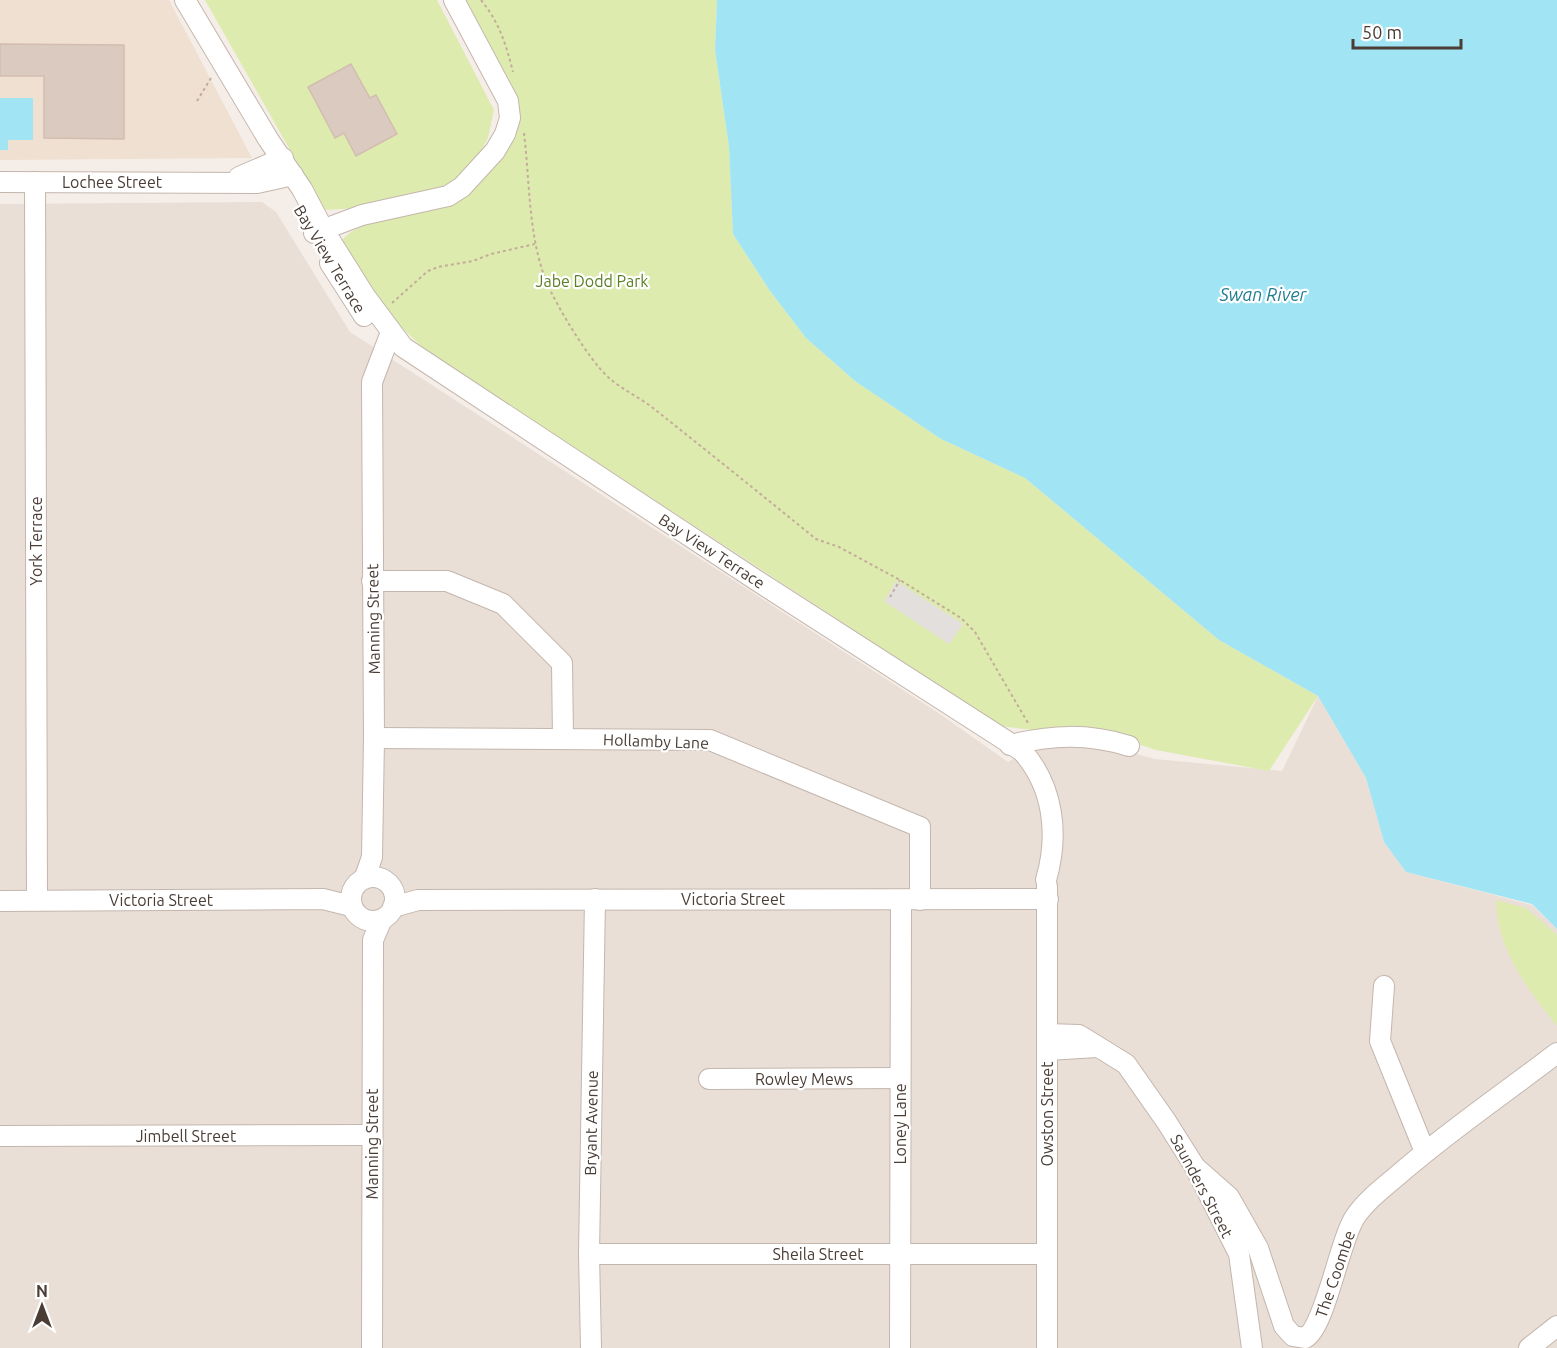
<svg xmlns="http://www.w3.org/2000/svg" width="1557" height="1348" viewBox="0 0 1557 1348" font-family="Ubuntu,sans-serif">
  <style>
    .residential { fill: #e9dfd6 }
    .education { fill: #efe0d1 }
    .green { fill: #deebaf }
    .parking { fill: #e3dfdd }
    .water { fill: #a1e5f5 }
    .building { fill: #dacac0; stroke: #d3bdaf; stroke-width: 1.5 }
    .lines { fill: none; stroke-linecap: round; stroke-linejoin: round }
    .minor-casing { stroke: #c4b6ad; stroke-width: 22 }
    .path { stroke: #c4ac9a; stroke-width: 2; stroke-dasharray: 3 3; stroke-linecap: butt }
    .minor { stroke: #fff; stroke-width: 20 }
    .labels { text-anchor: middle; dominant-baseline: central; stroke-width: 4.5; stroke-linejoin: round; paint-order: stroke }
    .street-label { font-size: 16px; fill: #493d36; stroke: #fff }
    .park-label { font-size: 16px; fill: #5b7f25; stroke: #fff }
    .water-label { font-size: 18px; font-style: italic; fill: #227c91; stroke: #fff }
  </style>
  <rect width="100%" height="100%" fill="#f5eee8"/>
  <polygon class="residential" points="262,202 276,212 350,332 937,712 1008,762 1040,743 1099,744 1155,759 1282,771 1318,696 1366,778 1384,842 1406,872 1532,905 1557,929 1557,1348 0,1348 0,204"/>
  <polygon class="education" points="0,0 169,0 252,158 0,160"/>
  <g class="green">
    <polygon points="205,0 437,0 494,110 488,138 475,163 454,182 431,193 362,208 324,210"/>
    <path d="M466,0H717L715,50L729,147L733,234L770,291L806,338L855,381L941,439L1025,478L1219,640L1318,696L1269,771L1156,750L1100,732H1047L1001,726L529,418L441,364L405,331L375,297L339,245C358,212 424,219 457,201C474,192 491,172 503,156C515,139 522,128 519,106Z"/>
    <path d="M1496,900L1526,908L1557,935V1026C1527,988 1497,950 1496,900Z"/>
  </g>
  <polygon class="parking" points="896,581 963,624 949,644 884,601"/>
  <g class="water">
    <polygon points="717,0 1557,0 1557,929 1532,904 1406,872 1384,842 1366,778 1318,696 1219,640 1025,478 941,439 855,381 806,338 770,291 733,234 729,147 715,50"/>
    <polygon points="0,98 33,98 33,140 8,140 8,150 0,150"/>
  </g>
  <g class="building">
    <polygon points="0,44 124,45 124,139 44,138 44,76 0,76"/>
    <polygon points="351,64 370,98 376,95 397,134 356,156 344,133 335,138 308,87"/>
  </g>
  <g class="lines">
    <defs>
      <g id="minor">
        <path d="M185,0L268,139L302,189L323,229L365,296L403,347L756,580L1022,751C1054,787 1059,835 1046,880"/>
        <polyline points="239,177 283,158"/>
        <polyline points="0,182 257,183 293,175"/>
        <polyline points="35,182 37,900"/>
        <polyline points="314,233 362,215 448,196 462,187 495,151 505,134 510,118 508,101 454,0"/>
        <polyline points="330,263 364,316"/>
        <polyline points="372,581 447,581 503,604 562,663 563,739"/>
        <polyline points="374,738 710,740 920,827 920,900"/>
        <path d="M1010,745C1051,735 1087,733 1129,746"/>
        <circle cx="373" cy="899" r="22"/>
        <polyline points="365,877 372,857 374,738 372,382 391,332"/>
        <polyline points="1047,886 1047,1348"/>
        <polyline points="0,901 323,899 351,906"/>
        <polyline points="393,907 418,900 1048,899"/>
        <polyline points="1384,986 1380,1041 1425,1152"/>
        <polyline points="1047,1034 1079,1035 1126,1064 1166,1121 1195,1167 1239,1254 1252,1348"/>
        <polyline points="1047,1050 1097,1047"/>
        <polyline points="709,1079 900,1078"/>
        <polyline points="0,1136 372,1135"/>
        <path d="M1195,1167L1229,1197L1258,1248L1284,1326L1293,1336L1305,1338C1325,1328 1339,1242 1355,1217C1368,1198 1387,1185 1404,1170C1453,1128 1506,1092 1557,1053"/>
        <polyline points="589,1254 1047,1254"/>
        <polyline points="372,1348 373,940 382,919"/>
        <polyline points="591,1348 589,1254 595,899"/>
        <polyline points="900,1348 901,900"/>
        <polyline points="1529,1348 1557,1326"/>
      </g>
    </defs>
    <use href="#minor" class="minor-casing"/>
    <g class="path">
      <path d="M481,0C499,22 506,44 513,72"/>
      <polyline points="197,101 211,78"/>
      <path d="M524,133C530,183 528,234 546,281C556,305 589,360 608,377C621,389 639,397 653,408C707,451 762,495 816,539L839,547L900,580L961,618L975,632L1028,723"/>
      <polyline points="392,303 428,271 438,267 473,261 491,254 535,244"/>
      <polyline points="890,597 900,580"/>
    </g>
    <use href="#minor" class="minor"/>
  </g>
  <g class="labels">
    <g class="street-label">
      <text x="112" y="182">Lochee Street</text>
      <text transform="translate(330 259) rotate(59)">Bay View Terrace</text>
      <text transform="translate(36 541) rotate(-90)">York Terrace</text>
      <text transform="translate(712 551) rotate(33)">Bay View Terrace</text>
      <text transform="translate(373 619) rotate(-91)">Manning Street</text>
      <text transform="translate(656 741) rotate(2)">Hollamby Lane</text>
      <text x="733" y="899">Victoria Street</text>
      <text x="161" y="900">Victoria Street</text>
      <text x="804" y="1079">Rowley Mews</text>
      <text transform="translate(1047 1114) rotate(-90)">Owston Street</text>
      <text transform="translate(591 1123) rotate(-89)">Bryant Avenue</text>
      <text transform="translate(900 1124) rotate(-90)">Loney Lane</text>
      <text x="186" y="1136">Jimbell Street</text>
      <text transform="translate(372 1144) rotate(-90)">Manning Street</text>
      <text transform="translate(1202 1186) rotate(62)">Saunders Street</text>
      <text x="818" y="1254">Sheila Street</text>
      <text transform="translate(1335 1274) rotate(-71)">The Coombe</text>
    </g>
    <g class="park-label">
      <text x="592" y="281">Jabe Dodd Park</text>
    </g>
    <g class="water-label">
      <text x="1263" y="294">Swan River</text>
    </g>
  </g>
  <g transform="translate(42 1306)" stroke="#ffffff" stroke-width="4.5" paint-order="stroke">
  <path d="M0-4.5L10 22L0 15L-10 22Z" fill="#493d36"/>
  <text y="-9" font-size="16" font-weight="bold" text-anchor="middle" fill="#493d36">N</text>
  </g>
  <path d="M1353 39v9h108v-9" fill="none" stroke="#493d36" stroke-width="3"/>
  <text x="1362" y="39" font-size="18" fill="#493d36" stroke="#ffffff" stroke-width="4.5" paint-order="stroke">50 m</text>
</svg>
